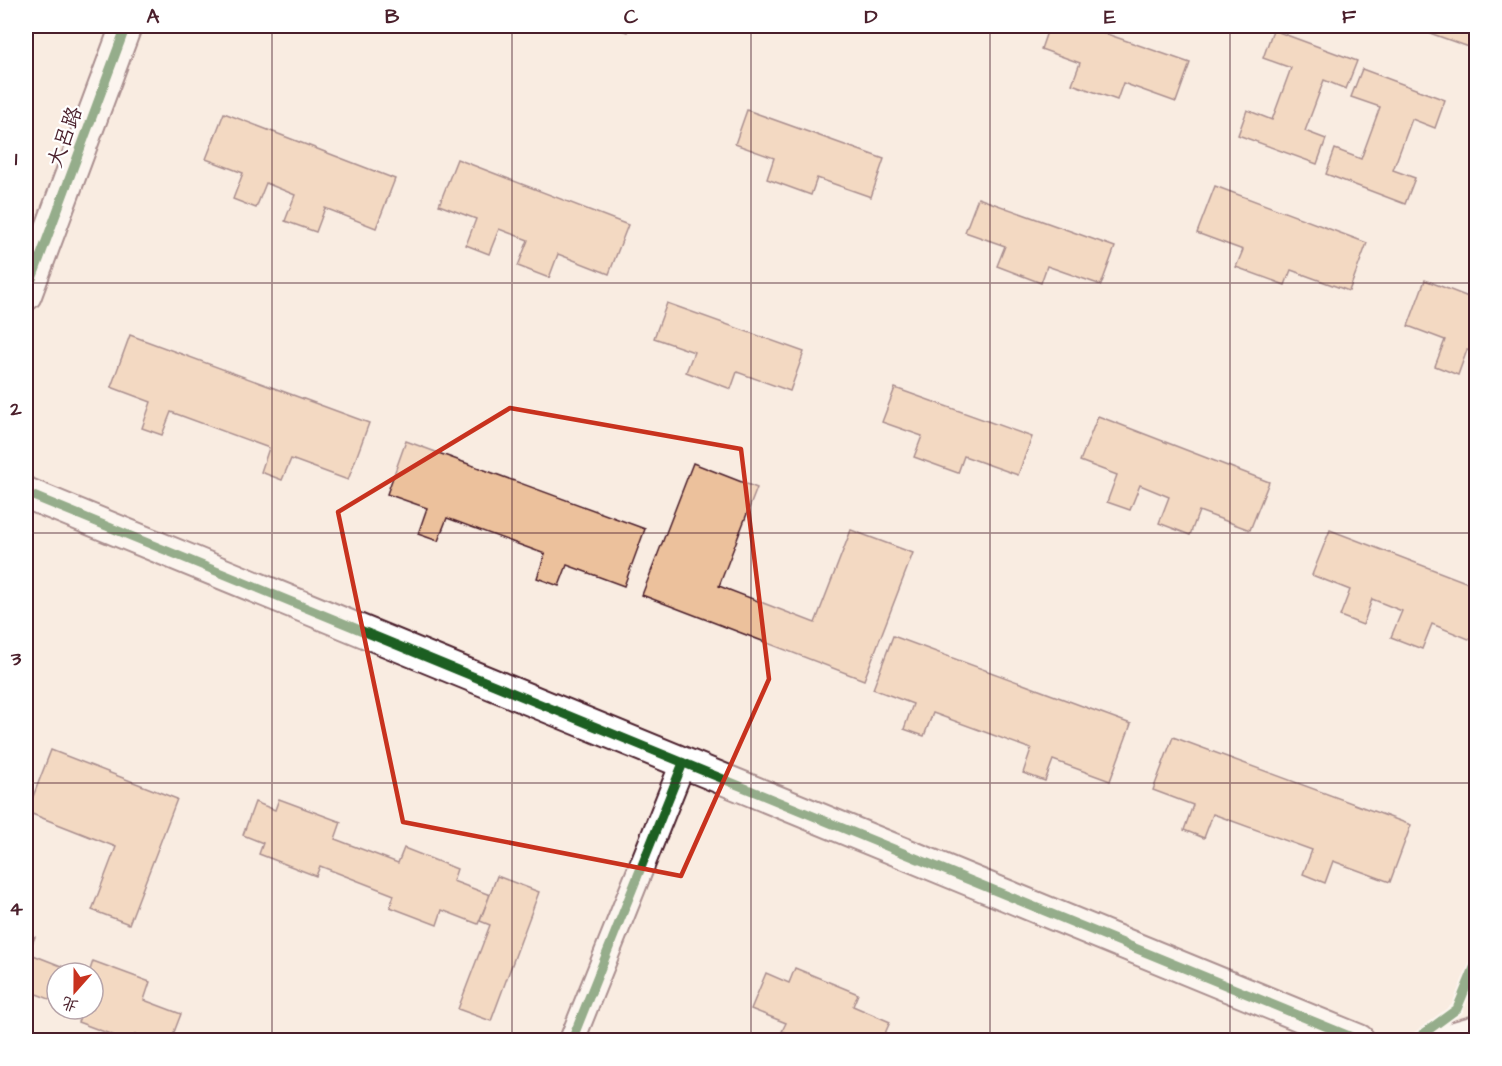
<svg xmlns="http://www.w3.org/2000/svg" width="1502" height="1066" viewBox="0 0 1502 1066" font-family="'Architects Daughter','LXGW WenKai TC',sans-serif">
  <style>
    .building { fill: #ecc19c; stroke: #4a1f2b; stroke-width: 1.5 }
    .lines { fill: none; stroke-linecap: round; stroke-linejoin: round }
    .minor-casing { stroke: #4a1f2b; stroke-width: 28 }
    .tertiary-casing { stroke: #4a1f2b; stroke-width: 34 }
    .minor { stroke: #fff; stroke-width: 24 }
    .tertiary { stroke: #fff; stroke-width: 30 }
    .cycleway-casing { stroke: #fff; stroke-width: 13 }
    .cycleway { stroke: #1b5e20; stroke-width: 9 }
    .marked { fill: none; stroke: #c8321e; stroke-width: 4.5; stroke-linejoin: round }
    .grid { fill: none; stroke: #4a1f2b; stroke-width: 1.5; stroke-opacity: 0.55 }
    .labels { text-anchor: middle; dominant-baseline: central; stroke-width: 4.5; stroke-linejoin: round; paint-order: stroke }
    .street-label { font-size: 21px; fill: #4a1f2b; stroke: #fff }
    .neatline { fill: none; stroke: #4a1f2b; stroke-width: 2 }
    .grid-label { font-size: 20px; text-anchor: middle; font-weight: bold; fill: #4a1f2b }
  </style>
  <rect width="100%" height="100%" fill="#f9ece1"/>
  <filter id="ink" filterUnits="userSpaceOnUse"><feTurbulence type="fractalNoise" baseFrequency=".0167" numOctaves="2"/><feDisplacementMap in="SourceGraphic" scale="12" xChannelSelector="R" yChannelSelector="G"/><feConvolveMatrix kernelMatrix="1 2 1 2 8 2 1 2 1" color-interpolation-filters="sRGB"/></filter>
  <g filter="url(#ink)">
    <g class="building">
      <polygon points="610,26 629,26 627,32"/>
      <polygon points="669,26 691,26 688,33"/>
      <polygon points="1049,26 1084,26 1190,63 1176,102 1123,83 1117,100 1072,84 1080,63 1041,49"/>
      <polygon points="1410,26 1476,26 1476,28 1469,47"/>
      <polygon points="1273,30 1357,61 1346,89 1324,80 1305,131 1326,139 1317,164 1238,135 1247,110 1272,120 1291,68 1263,58"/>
      <polygon points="1362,69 1445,100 1435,128 1412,119 1393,170 1415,178 1405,204 1326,174 1335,149 1361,159 1380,107 1351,97"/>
      <polygon points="747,110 884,159 871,197 817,178 811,195 767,179 774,158 735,144"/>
      <polygon points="224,113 395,179 376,228 325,208 316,232 285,221 295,195 266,183 256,208 233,199 243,173 206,159"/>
      <polygon points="457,159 628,225 609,274 558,254 549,278 518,266 528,240 499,229 489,254 466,245 476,219 439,205"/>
      <polygon points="1215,186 1367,243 1349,291 1291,270 1285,285 1236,267 1243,250 1197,233"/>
      <polygon points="978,198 1115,247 1101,285 1047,266 1041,283 997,266 1005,246 965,232"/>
      <polygon points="1425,280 1476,300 1476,353 1467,350 1458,375 1435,366 1445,340 1408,326"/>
      <polygon points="667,303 804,352 790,391 737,372 731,389 686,372 694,352 654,338"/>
      <polygon points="130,335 369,423 348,480 291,459 282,480 261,472 269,448 171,412 162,435 142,428 151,402 111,387"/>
      <polygon points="895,388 1032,437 1018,475 964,456 958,473 914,457 922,436 882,422"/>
      <polygon points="1098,416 1269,482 1250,530 1199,511 1190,535 1159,523 1169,497 1140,485 1130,510 1107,502 1117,475 1080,461"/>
      <polygon points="406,441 645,529 624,586 567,565 559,586 537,578 545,554 447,518 438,541 418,534 427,508 387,494"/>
      <polygon points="693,463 757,488 719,586 815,623 851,530 913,553 864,680 642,595"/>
      <polygon points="1330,530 1476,586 1476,642 1432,624 1422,649 1391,637 1402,611 1372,599 1363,625 1340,616 1350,590 1312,575"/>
      <polygon points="893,636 1131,724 1110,781 1053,760 1045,781 1023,773 1031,749 933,713 924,736 904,729 913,704 873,689"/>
      <polygon points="1173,737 1411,825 1390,882 1333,861 1325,883 1303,874 1312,850 1213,814 1204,838 1184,830 1193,805 1153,790"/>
      <polygon points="51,750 177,799 129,924 92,910 116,847 27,812"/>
      <polygon points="279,799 341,822 335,839 398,863 404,848 457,869 453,881 490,895 478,924 442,910 437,925 390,907 394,895 320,866 316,876 259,854 263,843 243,835 255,802 275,810"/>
      <polygon points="497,876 539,892 491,1021 458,1009 490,925 480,921"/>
      <polygon points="26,934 35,937 28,953 79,973 57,973 57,1002 26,990"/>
      <polygon points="93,961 150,982 144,1000 181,1014 171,1040 152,1040 135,1034 132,1040 126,1040 78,1022 82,1012 75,1009 93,1009 93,973 89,973"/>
      <polygon points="795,968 858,994 853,1006 890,1022 882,1040 805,1040 782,1031 786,1023 751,1009 766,973 789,983"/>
    </g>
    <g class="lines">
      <defs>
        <polyline id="minor" points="572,1040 683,763"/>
        <g id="tertiary">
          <polyline points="26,295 126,26"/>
          <polyline points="26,493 1359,1040"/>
          <polyline points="1445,1040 1476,1031"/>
        </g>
      </defs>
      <use href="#minor" class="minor-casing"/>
      <use href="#tertiary" class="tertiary-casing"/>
      <use href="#minor" class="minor"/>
      <use href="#tertiary" class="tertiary"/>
      <defs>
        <g id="cycleway">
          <polyline points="26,295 126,26"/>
          <polyline points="26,493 1359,1040"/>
          <polyline points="572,1040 683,763"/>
          <polyline points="1415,1040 1457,1009 1476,963"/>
        </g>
      </defs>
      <use href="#cycleway" class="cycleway-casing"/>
      <use href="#cycleway" class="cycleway"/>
    </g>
  </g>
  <path d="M0 0H1502V1066H0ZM510,408L741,449L769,679L681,876L403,822L338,512Z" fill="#f9ece1" fill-opacity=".55" fill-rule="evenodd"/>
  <path class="marked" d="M510,408L741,449L769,679L681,876L403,822L338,512Z"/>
  <path class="grid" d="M272,26V1040M512,26V1040M751,26V1040M990,26V1040M1230,26V1040M26,283H1476M26,533H1476M26,783H1476"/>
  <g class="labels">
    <g class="street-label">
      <text transform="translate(65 137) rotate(-70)">大吕路</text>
    </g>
  </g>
  <rect width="1502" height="1066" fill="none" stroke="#fff" stroke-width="66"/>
  <g transform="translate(75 991) rotate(201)"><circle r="28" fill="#ffffff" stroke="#b7a5aa" stroke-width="1.5"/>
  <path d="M0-4.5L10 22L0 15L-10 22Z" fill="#c8321e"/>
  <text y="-9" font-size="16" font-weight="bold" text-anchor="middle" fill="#4a1f2b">北</text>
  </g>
  <rect x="33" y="33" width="1436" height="1000" class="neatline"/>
  <g class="grid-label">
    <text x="153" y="23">A</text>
    <text x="392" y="23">B</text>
    <text x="631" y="23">C</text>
    <text x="871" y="23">D</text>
    <text x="1110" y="23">E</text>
    <text x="1349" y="23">F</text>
    <text x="16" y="165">1</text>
    <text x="16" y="415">2</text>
    <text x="16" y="665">3</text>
    <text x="16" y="915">4</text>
  </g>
</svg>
